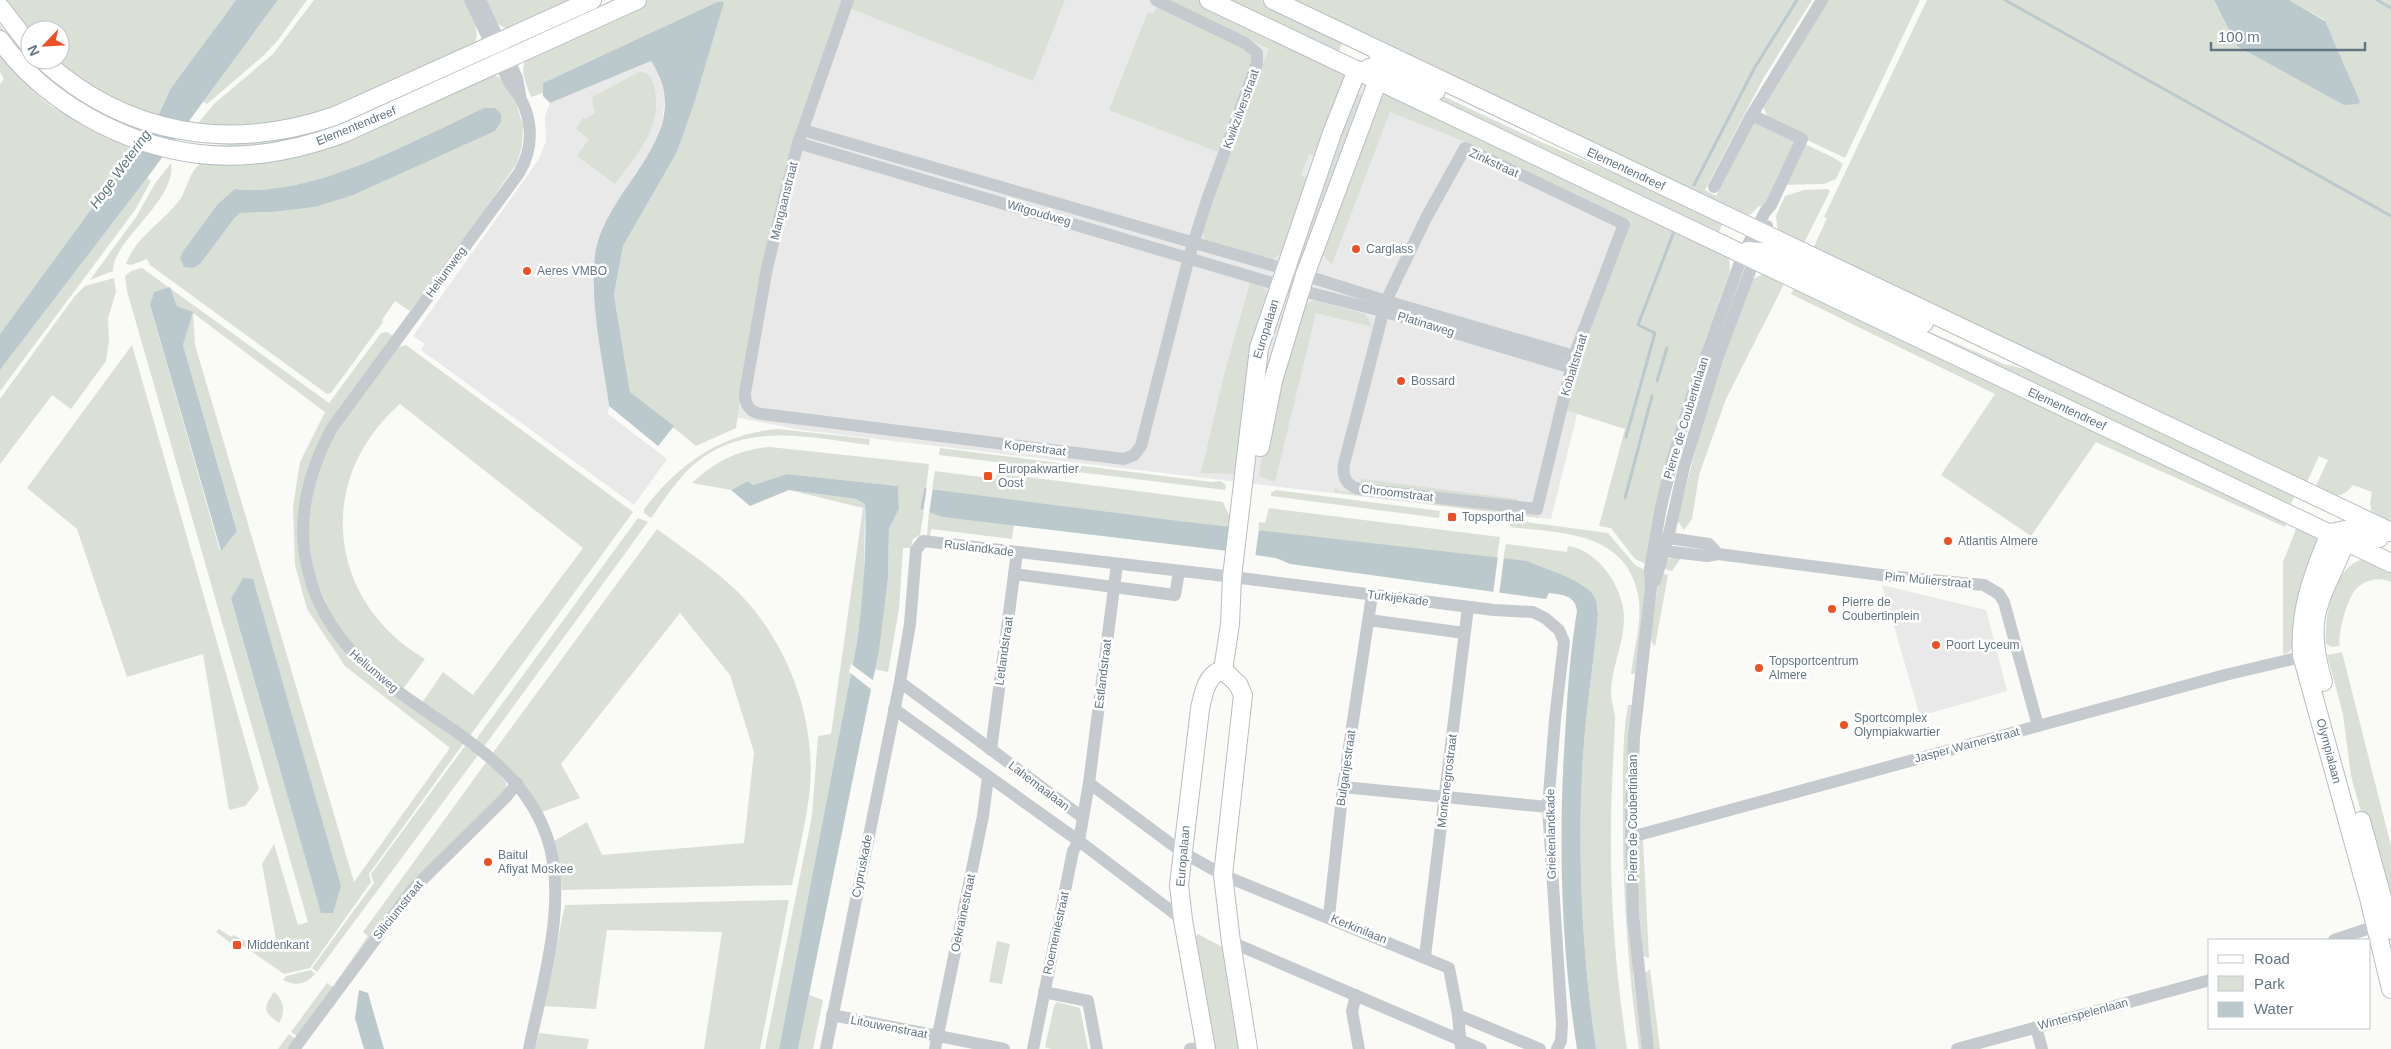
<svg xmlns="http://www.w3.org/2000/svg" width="2391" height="1049" viewBox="0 0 2391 1049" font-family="Helvetica,sans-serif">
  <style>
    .built { fill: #e8e9e8 }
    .green { fill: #dae0d6; fill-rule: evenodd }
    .water { fill: #bbc9cc }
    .pier { fill: #fafaf7 }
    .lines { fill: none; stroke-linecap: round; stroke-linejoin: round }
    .stream { stroke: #bbc9cc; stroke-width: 3 }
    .secondary-casing { stroke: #b7bec2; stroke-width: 20 }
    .street { stroke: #c5cace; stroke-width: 12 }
    .secondary { stroke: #fff; stroke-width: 18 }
    .poi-dot { fill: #ec5025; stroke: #fff; stroke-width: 2 }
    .labels { text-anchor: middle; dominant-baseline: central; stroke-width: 5; stroke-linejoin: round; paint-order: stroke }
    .street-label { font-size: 12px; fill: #637684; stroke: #fff }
    .poi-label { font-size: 12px; fill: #637684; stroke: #fff; text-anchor: start }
    .water-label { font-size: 14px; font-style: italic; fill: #5e767d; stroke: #fff }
  </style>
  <rect width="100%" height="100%" fill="#fafaf7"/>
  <g class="built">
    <polygon points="833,0 1192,0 1648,218 1589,367 1551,519 801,430 735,417 764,215"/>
    <polygon points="651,61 661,78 665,99 662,121 656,142 609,215 595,253 593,289 609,406 608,414 667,459 634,505 421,350 425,344 413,336 539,159 546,141 545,116 550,103"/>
    <polygon points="1882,585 1986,610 2007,691 1920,716"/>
  </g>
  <g class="green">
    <polygon points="1,0 236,0 171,88 158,116 129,110 51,60 60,60 60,30 30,30 30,39"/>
    <polygon points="278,0 307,0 278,40 264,55 207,104 203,102"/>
    <path d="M314,0H465C470,13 482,31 474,45L345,106L287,125L194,128L214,104L273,54Z"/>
    <polygon points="484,0 578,0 507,29 498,24"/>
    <polygon points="613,0 625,0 529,44 526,39"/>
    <path d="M649,0H842L797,126L771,228L756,293L736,428L696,446L630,392L614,295L623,246L677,152L694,104L723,2H717L543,83V93L531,97C525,80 516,65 533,53Z"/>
    <polygon points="852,0 1065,0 1033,81 849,8"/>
    <polygon points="1166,0 1198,0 1336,66 1342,70 1346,79 1317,157 1309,154 1301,175 1309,179 1284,251 1272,260 1206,241 1202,231 1249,98 1269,49"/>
    <polygon points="1222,0 1261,0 1344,40 1337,55"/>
    <polygon points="1285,0 1812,0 1763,79 1705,190 1716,196 1754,119 1836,159 1843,164 1836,179 1824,184 1778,185 1762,207 1759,206 1751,214 1743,216"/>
    <polygon points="1825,0 1920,0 1845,158 1774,124 1769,120 1762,104"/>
    <path d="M1927,0H2214L2237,46L2325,20L2289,0H2391V527L2372,514L2370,503L2372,492L2353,485C2341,501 2331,496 2314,490L2328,460L2319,456L2305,486L1812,251L1827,218L1824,217Z"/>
    <polygon points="1157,7 1248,51 1251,57 1251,67 1218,152 1109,110 1148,12 1153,14"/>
    <path d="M0,25C37,77 93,100 150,128L144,136L57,91L0,32Z"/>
    <path d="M0,49C20,71 41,111 73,115L138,145L0,334V84L4,79L0,72Z"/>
    <polygon points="471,60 473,64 390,102 370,116 297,143 213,149 213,145 270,142"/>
    <path d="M639,72C648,71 652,78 654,86C664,126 637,154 615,184L577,156L589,139L576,129L583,118L585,119L595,113L592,97Z"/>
    <path d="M493,75L501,78L516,103L523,126L522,146L517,163L476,223L410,311L395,301L382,320L383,322L331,393L327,394L150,265L147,259L131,265L126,264C136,236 165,221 181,198C188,186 190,169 203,162L251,160ZM484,108L315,207L273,212L240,213L232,221L235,189C314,198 413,140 484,108Z"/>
    <polygon points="1409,80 1541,142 1724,220 1719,232 1593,172 1573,167 1405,88"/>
    <polygon points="1353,91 1365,97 1299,268 1298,259 1333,157"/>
    <polygon points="1390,93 1729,256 1730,271 1687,391 1648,565 1635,559 1611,528 1599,526 1625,429 1565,410 1585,345 1631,220 1464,141 1390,112 1332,264 1321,253 1380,97"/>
    <path d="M171,163C177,201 113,239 113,271L90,280L136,217L156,182Z"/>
    <polygon points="147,178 151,181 135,210 0,391 0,370"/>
    <polygon points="1828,189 1830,191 1802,247 1778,231 1776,216 1785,196 1804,190"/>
    <path d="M142,268L329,403L381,333L387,332L393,336L317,446L302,568L317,611L342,649L363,671L463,744L369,874L371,882L310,968L284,974L235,940L232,944L216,932L219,929L231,937L233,935L268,951L276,940L262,864L274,844L298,925L308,922L127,291L125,276L131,271ZM170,287L177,306L192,312L183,345L237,530L220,551L150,306L154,292ZM193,313L325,412L300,462L293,507L295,565L307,609L345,666L450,748L354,882L195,345ZM243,578L321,913L231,600Z"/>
    <polygon points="1765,273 1786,280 1726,399 1699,475 1692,519 1684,530 1677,520 1713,385 1753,279"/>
    <polygon points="114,278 116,292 108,318 109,340 106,361 71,409 52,395 0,464 0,399 74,297 85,286"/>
    <polygon points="1250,283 1264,287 1269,300 1242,474 1201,473 1224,375"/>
    <polygon points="1796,285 2289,519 2285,527 2096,442 2031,536 1941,475 1995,394 1791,294"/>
    <polygon points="1314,300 1365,314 1373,327 1316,313 1275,482 1259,476 1263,446 1303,307"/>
    <polygon points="1877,309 2004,364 2044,374 2296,493 2291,504 2187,455 2164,448"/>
    <polygon points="132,345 259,789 245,806 229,810 203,654 127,677 77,529 27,488"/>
    <path d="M406,345L633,512L469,737L422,703L443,672L473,695L583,548L400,404C314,479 327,602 425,659L403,689L370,664L335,623L314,575L308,535L311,493L328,443L396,348Z"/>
    <path d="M778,429L870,439L869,445C804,437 737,419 685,473C672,487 662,503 651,518L644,513V509C679,464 720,434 778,429Z"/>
    <path d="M770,447L929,464L926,489L924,488L920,509L924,510L920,535L913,539L911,548H903L899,609L888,672L874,669L888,577L889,529L899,509L898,486L787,474L753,485L748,481L731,490L692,483C714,462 739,449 770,447Z"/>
    <polygon points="940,448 1212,482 1220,481 1226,485 1225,490 939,455"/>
    <polygon points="935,471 996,479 997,473 1223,502 1230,517 1230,528 932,489"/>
    <polygon points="1361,479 1518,499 1518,503 1361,483"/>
    <polygon points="1335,487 1339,491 1539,516 1540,518 1334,492"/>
    <polygon points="789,490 856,499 865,504 864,584 857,642 779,1049 765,1049 812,816 818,736 831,734 863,508"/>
    <polygon points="1276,490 1440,511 1439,518 1271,496 1271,493"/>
    <polygon points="1269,508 1500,537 1497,558 1258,531 1259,522 1265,523"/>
    <polygon points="929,511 943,517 1014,524 1012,539 931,529 930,536 927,536"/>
    <polygon points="638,518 648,522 483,748 477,741 477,738"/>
    <path d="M1511,520L1608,533L1635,565L1647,571L1636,674H1631C1634,649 1643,619 1638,594C1625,531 1559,533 1510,527Z"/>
    <polygon points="2298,524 2316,536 2318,540 2298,641 2288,653 2283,654 2283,562"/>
    <path d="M657,529C685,550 715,569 740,594C790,646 818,724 809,796C805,826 798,856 792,885L562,890L554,841L587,822L602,855L744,843L754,752L730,675L680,613L561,764L580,798L542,812L532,796L492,754Z"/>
    <path d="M1506,544L1567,552L1568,546C1595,550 1616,578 1622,603C1630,635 1611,662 1611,693C1611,702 1615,710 1615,719C1614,755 1611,790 1611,825C1610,900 1616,975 1627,1049H1596C1582,952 1577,855 1583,757C1586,709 1594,662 1598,614L1595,598L1582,584L1528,561L1503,559Z"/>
    <polygon points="1672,558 1681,558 1672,571 1661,568 1667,560"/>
    <path d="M2365,559L2391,568V582C2380,576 2363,580 2355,590C2347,600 2337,635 2340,646L2332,647L2326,644C2324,618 2333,564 2365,559Z"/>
    <polygon points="1660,573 1668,575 1655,646 1652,643 1650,631"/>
    <polygon points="2342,652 2391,846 2391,896 2385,897 2351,776 2343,714 2327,655"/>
    <path d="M1628,705H1632L1633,975L1643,1049H1639C1628,968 1622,887 1623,805C1623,772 1622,737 1628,705Z"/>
    <polygon points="465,746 478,755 317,972 312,968 374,883 371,874"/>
    <polygon points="487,761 506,782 506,788 335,986 334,985 368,936 363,932"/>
    <polygon points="1641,839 1643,839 1649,958 1643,956 1639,929 1636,846"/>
    <polygon points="789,900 760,1049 704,1049 722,932 607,930 596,1009 544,1006 565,905"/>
    <polygon points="1198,934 1226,949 1243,1049 1210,1049 1193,940"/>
    <polygon points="997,941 1010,944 1002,984 989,982"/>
    <polygon points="1650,969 1660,1049 1652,1049 1643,975"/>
    <path d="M311,970L315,974C306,985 295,986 283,980L286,976Z"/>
    <polygon points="327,983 334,988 298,1037 291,1032"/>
    <path d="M274,992C284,1000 286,1012 279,1023C263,1012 263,1008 274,992Z"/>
    <polygon points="809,995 823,1000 813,1049 798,1049"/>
    <polygon points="1057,1002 1080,1008 1088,1049 1051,1049 1045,1047 1054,1006"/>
    <polygon points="539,1033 589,1039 587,1049 535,1049"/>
    <polygon points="289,1034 296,1039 289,1049 278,1049"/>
  </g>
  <g class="water">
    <polygon points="236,0 278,0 147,178 0,370 0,334 138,145 158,116 171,88"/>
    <polygon points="2214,0 2289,0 2325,21 2360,102 2358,104 2344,105 2237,46"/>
    <path d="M717,2H724L694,104L677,152L623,246L614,295L630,392L674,426L658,446L609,406C603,359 589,302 595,255C605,186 700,134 651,61L550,103L543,96V83Z"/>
    <path d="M484,108H495L501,114V122L495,131L353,195L315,207L273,212L240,213L232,221L200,264L193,268L184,267L180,258L184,250L218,204L235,189C313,198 414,140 484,108Z"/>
    <polygon points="170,287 177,306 193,312 183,345 237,531 221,551 150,305 154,292"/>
    <path d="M787,474L898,486L899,509L889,529L888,577L879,650L798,1049H779L857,642C863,596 867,550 865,504L856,499L789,490L750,506L731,490L748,481L753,485Z"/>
    <path d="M924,488L1179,521L1528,561C1546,570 1587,580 1595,598C1597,602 1597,609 1598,614C1594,662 1586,709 1583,757C1577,855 1582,952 1596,1049H1577C1560,940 1558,830 1566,720C1568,684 1571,647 1577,611C1575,595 1563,595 1549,593L1546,599L1290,564L1276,558L1228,551L943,517L920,509Z"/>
    <polygon points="243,578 253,579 341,886 333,913 321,913 231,599"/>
    <polygon points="359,990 368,993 384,1049 364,1049 355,1018"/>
  </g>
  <g class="pier">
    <polygon points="927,486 933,487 929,514 923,513"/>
    <polygon points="1246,527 1259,529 1255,558 1243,556"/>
    <polygon points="1498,556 1504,557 1499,595 1493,594"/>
    <polygon points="851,664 874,681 872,690 849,672"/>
  </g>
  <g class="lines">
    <g class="stream">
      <polyline points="2005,0 2391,216"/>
      <polyline points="2377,0 2391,8"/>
      <polyline points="1694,185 1755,67 1797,0"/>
      <polyline points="1657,381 1667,348"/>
      <polyline points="1626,437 1655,333 1638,325 1673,234"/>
      <polyline points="1625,498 1652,396"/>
    </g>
    <defs>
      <g id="secondary">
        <polyline points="1209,0 2391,563"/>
        <polyline points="1273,0 2391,532"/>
        <polyline points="0,7 30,46"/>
        <path d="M0,40C45,102 123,145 199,154C248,160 298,150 344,133L637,0"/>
        <path d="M43,60C126,136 230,152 335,116L592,0"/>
        <polyline points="1369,68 1387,68 1436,91"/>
        <polyline points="1748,251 1771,253 1924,323"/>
        <polyline points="1260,447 1273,381 1305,275 1378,80 1381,67 1377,50"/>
        <path d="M2379,538L2350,529L2330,533C2313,574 2299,611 2302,655L2369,898L2391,989"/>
        <polyline points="1223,670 1230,624 1232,577 1259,348 1332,133 1357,70"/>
        <polyline points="1223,670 1238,684 1243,695 1223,875 1231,942 1248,1049"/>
        <path d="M2323,682C2301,607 2326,597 2349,532"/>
        <polyline points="2361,821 2391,930"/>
        <path d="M1206,1049L1183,920L1179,885L1200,709C1203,695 1206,674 1223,670"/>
      </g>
    </defs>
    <use href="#secondary" class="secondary-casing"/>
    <g class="street">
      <path d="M470,0L510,84C533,110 536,144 519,173L332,428C309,471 296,518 307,566C337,707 506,716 547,837C569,901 542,984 529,1049"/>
      <polyline points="480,0 517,78 520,95"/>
      <path d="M848,0L798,143L767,268L745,393C745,405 749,412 762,414L1124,459L1134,455L1141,446L1189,257L1207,200L1257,63V53L1245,43L1156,0"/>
      <polyline points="803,130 1285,269 1386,301 1574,356"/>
      <polyline points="798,143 1279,285 1382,311 1572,368"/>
      <path d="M1465,148L1624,224L1574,356L1537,509L1359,489C1346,485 1342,477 1344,464L1386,301L1426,218Z"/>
      <polyline points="1714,187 1750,118 1822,0"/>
      <polyline points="1718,554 1709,544 1668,538 1655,542 1664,551 1707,556 1718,554 1889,576 1984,585 1999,594 2004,602 2038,726"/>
      <polyline points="1014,574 1175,595 1179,572"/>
      <polyline points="1655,581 1668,538 1684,467 1717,359 1767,226"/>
      <polyline points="1369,620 1464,633"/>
      <polyline points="900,682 1082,817"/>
      <polyline points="894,709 1079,841 1183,920"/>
      <polyline points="991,750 1017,552"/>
      <polyline points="1089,783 1182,852 1223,875 1449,968 1458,1015 1540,1049"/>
      <polyline points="1343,787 1548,807"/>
      <polyline points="1631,837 2225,675 2310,655"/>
      <polyline points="1329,916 1343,787 1372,595"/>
      <polyline points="2334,940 2382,924"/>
      <polyline points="1231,942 1481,1049"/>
      <polyline points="1425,956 1468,607"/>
      <polyline points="1044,992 1088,1001 1097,1049"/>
      <polyline points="1356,995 1352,1011 1359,1049"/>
      <polyline points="832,1015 1004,1049"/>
      <polyline points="1458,1015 1461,1047"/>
      <polyline points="2036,1027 2042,1049"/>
      <polyline points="294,1049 413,889 506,797 517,783"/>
      <polyline points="826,1049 900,682 910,624 916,550 923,541 1225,576 1494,610 1533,612 1545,618 1559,630 1564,642 1555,719 1548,807 1562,1024 1561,1041 1557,1049"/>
      <polyline points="935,1049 983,816 988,777"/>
      <polyline points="1033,1049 1073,851 1079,841 1089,783 1117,564"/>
      <polyline points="1190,1049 1206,1048"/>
      <polyline points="1648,1049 1633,916 1631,821 1634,737 1651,587 1650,569 1661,507 1673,458 1694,389 1743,254 1765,212 1771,205 1802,139 1752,115"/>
      <polyline points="1957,1049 2210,980"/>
    </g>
    <use href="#secondary" class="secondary"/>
  </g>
  <g class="poi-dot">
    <circle cx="1356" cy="249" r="5"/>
    <circle cx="527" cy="271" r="5"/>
    <circle cx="1401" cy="381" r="5"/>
    <rect x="983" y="471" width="10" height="10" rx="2.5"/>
    <rect x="1447" y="512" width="10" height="10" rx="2.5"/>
    <circle cx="1948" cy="541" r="5"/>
    <circle cx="1832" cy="609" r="5"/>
    <circle cx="1936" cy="645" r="5"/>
    <circle cx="1759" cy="668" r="5"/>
    <circle cx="1844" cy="725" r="5"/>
    <circle cx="488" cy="862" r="5"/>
    <rect x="232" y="940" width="10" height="10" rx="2.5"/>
  </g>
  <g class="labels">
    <g class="street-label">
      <text transform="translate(1241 109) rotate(-70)">Kwikzilverstraat</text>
      <text transform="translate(356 126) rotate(-22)">Elementendreef</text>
      <text transform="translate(1494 163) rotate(25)">Zinkstraat</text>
      <text transform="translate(1626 169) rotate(25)">Elementendreef</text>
      <text transform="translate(784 201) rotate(-76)">Mangaanstraat</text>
      <text transform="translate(1039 213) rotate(16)">Witgoudweg</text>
      <text transform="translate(446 272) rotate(-54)">Heliumweg</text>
      <text transform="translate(1426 324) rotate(17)">Platinaweg</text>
      <text transform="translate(1266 329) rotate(-73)">Europalaan</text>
      <text transform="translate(1574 365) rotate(-73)">Kobaltstraat</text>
      <text transform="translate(2067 409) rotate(25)">Elementendreef</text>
      <text transform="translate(1686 418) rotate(-73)">Pierre de Coubertinlaan</text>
      <text transform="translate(1035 448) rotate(7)">Koperstraat</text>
      <text transform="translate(1397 493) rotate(7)">Chroomstraat</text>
      <text transform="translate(979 548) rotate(7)">Ruslandkade</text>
      <text transform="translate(1928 580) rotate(5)">Pim Mulierstraat</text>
      <text transform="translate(1398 598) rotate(7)">Turkijekade</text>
      <text transform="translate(1004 651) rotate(-82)">Letlandstraat</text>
      <text transform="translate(374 671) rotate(40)">Heliumweg</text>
      <text transform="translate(1103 674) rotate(-83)">Estlandstraat</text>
      <text transform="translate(1967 745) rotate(-15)">Jasper Warnerstraat</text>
      <text transform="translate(2329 751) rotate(75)">Olympialaan</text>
      <text transform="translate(1346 768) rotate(-82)">Bulgarijestraat</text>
      <text transform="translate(1447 781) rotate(-83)">Montenegrostraat</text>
      <text transform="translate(1039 786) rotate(37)">Lahemaalaan</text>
      <text transform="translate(1633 818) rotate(-90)">Pierre de Coubertinlaan</text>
      <text transform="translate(1551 834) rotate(-91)">Griekenlandkade</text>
      <text transform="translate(1183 856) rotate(-85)">Europalaan</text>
      <text transform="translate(862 866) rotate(-79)">Cypruskade</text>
      <text transform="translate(398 910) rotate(-51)">Siliciumstraat</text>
      <text transform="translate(963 913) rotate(-78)">Oekraïnestraat</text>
      <text transform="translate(1359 929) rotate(22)">Kerkinilaan</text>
      <text transform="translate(1056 933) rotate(-78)">Roemeniëstraat</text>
      <text transform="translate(2083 1014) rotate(-15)">Winterspelenlaan</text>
      <text transform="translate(889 1027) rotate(11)">Litouwenstraat</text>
    </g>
    <g class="poi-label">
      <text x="1366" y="249">Carglass</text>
      <text x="537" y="271">Aeres VMBO</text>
      <text x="1411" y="381">Bossard</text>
      <text x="998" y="469">Europakwartier<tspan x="998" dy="14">Oost</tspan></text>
      <text x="1462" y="517">Topsporthal</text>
      <text x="1958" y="541">Atlantis Almere</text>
      <text x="1842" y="602">Pierre de<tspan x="1842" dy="14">Coubertinplein</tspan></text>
      <text x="1946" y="645">Poort Lyceum</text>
      <text x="1769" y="661">Topsportcentrum<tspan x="1769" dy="14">Almere</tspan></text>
      <text x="1854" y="718">Sportcomplex<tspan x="1854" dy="14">Olympiakwartier</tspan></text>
      <text x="498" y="855">Baitul<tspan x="498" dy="14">Afiyat Moskee</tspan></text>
      <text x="247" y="945">Middenkant</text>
    </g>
    <g class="water-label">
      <text transform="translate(120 169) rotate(-54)">Hoge Wetering</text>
    </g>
  </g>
  <rect x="2208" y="939" width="162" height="90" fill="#ffffff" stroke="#c1c8ce"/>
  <rect x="2218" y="955" width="25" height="8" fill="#ffffff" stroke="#c1c8ce"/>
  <text x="2254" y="964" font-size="15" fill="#637684">Road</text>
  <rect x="2218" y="976" width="25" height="15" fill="#dae0d6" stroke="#c1c8ce"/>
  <text x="2254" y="989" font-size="15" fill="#637684">Park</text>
  <rect x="2218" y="1002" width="25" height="15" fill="#bbc9cc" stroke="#c1c8ce"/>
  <text x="2254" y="1014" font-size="15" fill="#637684">Water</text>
  <g transform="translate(45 45) rotate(245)"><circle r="24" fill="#ffffff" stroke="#c1c8ce"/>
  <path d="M0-4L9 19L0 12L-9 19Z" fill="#ec5025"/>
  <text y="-8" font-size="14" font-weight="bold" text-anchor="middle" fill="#637684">N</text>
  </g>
  <path d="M2211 42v8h154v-8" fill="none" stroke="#637684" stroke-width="2.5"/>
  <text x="2218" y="42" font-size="15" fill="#637684" stroke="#ffffff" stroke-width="4" paint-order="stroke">100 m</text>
</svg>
